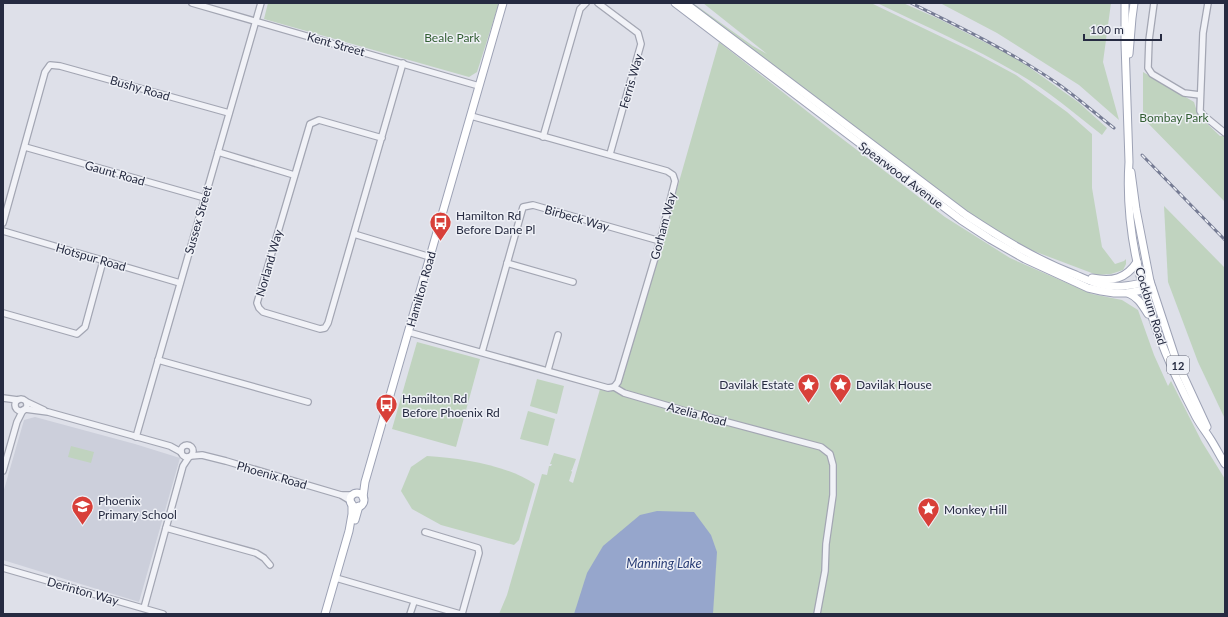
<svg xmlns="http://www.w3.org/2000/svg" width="1228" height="617" viewBox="0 0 1228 617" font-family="Lato,sans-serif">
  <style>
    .built { fill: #cccfdb }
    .green { fill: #c0d3bf }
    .water { fill: #96a6cc }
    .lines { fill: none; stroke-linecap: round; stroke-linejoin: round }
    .minor-casing { stroke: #a3a6b3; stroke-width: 8 }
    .major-casing { stroke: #9da2b5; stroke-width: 9 }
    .minor { stroke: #f1f2f7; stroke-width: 5.5 }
    .major { stroke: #fff; stroke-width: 7 }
    .rail-casing { stroke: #767c94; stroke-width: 3 }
    .rail { stroke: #eef0f6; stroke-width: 1.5; stroke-dasharray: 4.5; stroke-linecap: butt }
    .labels { text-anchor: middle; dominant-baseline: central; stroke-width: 3; stroke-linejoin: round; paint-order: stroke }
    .shield { fill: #eef0f6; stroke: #626677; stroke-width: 1 }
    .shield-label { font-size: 11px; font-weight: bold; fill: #262b41 }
    .park-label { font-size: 12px; fill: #325e32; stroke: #eef0f6 }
    .street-label { font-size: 12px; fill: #262b41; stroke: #eef0f6 }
    .poi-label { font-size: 12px; fill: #262b41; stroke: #eef0f6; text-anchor: start }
    .water-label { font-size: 13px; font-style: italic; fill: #2d4178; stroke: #eef0f6 }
  </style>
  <rect width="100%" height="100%" fill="#dee0e9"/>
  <polygon class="built" points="35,417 135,444 180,458 139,602 3,560 3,493 24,420"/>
  <g class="green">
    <polygon points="268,3 499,3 477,72 469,77 264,19"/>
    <polygon points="689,3 693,3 753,46 767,54 703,3 871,3 975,53 1016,75 1067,112 1092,134 1092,188 1102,247 1115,264 1124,261 1126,259 1126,264 1123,270 1111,274 1097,275 1023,247 973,216"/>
    <path d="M877,3H903L939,19L1004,52L1026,65L1078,102L1107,128L1102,135C1075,114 1049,91 1019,74C973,47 925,26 877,3Z"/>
    <polygon points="940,3 1111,3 1103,62 1119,120 1079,85 997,33"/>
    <polygon points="719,42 832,131 945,217 1010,258 1092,294 1122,300 1138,310 1154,355 1168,386 1171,381 1202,442 1225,479 1225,614 499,614 507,595 542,474 547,475 549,466 551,466 552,464 550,464 554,453 576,459 572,470 571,470 572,472 569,481 573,483 600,389 610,392 622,381"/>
    <polygon points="1143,72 1194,102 1198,115 1220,136 1225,136 1225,202 1143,118"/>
    <polygon points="1164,206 1225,268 1225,419 1198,362 1168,282"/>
    <polygon points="417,342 480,359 456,447 392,429"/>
    <polygon points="537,379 564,386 557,414 530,406"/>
    <polygon points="528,411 555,419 548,446 520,439"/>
    <polygon points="71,446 94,452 91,463 68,457"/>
    <path d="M427,456C462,458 506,465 535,484L519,540L514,545L441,525L412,509L401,491L411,467Z"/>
  </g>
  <polygon class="water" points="657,511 694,512 711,535 717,552 713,614 574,614 587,573 603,546 640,515"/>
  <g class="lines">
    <defs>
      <g id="minor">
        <polyline points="192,3 479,86"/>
        <polyline points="598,3 638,33 641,44 610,154"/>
        <polyline points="1154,3 1149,40 1148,68 1152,74 1184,93 1200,95"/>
        <polyline points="1208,3 1203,33 1200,111 1203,115 1225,133"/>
        <polyline points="471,116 667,171 673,175 675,181 660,241 618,382 614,387"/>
        <polyline points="543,137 580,9 586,3"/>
        <polyline points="382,138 319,120 310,124 257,303 259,308 263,312 320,329 325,328 328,323 403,63"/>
        <polyline points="25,147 205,198"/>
        <polyline points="218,152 294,175"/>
        <polyline points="3,223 45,72 50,65 60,66 229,113"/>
        <polyline points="3,231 180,283"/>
        <polyline points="354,234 430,257"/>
        <polyline points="507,263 573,282"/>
        <polyline points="3,313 77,334 85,327 103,261"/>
        <polyline points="408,332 608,388 614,387 624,393 682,410 821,447 830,454 833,465 833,495 826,544 825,571 817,614"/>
        <polyline points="482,352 523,207 533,205 660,241"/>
        <polyline points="158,360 308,402"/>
        <polyline points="548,370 558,335"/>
        <polyline points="3,398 18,400"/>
        <circle cx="21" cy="405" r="6"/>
        <polyline points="27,402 44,410"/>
        <polyline points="25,409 48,412 170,446 181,452"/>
        <polyline points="136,437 261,3"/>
        <circle cx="187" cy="451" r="6"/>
        <polyline points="191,456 202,455 226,461 341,495 351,501"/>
        <polyline points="3,471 17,422 23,410"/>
        <polyline points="342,495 353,495"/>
        <polyline points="166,528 256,553 264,558 270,565"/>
        <polyline points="425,532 478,548 479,553 462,614"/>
        <polyline points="3,568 163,614"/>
        <polyline points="336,578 460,614"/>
        <polyline points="144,608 183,466 189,457"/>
        <polyline points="410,614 414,602"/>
      </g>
      <g id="major">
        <polyline points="675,3 908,180 961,220 990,239 1025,259 1088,288 1101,291 1114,293 1128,293 1152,288"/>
        <path d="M685,3L966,215C1001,238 1036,260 1076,275C1085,279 1095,284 1104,285C1120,288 1134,285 1150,281"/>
        <path d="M1125,3V43L1129,162C1123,251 1155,340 1196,417C1201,426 1206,432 1211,440C1216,448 1220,456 1225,464"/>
        <polyline points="1129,54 1132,18 1134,3"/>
        <polyline points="1131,172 1136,209 1150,281 1176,360 1207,427"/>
        <path d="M1092,278C1112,282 1126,279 1137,262"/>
        <path d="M1128,293C1139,298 1142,305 1148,314"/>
        <circle cx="357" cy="500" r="7"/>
        <polyline points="363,497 365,482 503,3"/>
        <polyline points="355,520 359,506"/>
        <polyline points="325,614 349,531 352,514 352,504"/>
      </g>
    </defs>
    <use href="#minor" class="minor-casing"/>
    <use href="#major" class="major-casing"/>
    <use href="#minor" class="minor"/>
    <use href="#major" class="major"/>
    <defs>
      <g id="rail">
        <path d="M911,3C962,28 1014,53 1061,86C1079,99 1096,114 1114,128"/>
        <polyline points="1142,155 1225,240"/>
      </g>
    </defs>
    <use href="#rail" class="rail-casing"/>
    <use href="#rail" class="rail"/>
  </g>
  <defs>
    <symbol id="bus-pin" viewBox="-11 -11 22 30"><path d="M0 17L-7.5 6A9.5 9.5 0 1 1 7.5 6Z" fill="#d83f39" stroke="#eef0f6"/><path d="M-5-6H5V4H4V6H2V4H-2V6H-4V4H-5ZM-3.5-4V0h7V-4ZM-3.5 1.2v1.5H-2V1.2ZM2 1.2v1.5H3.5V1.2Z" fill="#fff"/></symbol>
    <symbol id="sight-pin" viewBox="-11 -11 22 30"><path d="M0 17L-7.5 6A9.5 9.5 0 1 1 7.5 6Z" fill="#d83f39" stroke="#eef0f6"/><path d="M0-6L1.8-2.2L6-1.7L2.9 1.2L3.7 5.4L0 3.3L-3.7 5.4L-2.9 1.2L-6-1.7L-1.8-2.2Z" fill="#fff"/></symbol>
    <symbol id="school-pin" viewBox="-11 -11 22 30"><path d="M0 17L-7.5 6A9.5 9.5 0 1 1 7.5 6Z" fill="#d83f39" stroke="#eef0f6"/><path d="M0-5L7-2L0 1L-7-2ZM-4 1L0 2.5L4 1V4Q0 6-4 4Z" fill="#fff"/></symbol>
  </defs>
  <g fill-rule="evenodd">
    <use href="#bus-pin" x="428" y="210" width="25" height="34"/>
    <use href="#sight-pin" x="796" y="372" width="25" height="34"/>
    <use href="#sight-pin" x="828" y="372" width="25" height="34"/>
    <use href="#bus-pin" x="374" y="392" width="25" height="34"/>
    <use href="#school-pin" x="70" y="494" width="25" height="34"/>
    <use href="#sight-pin" x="916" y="496" width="25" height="34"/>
  </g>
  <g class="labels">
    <rect class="shield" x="1167" y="356" width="22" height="18" rx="3"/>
    <g class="shield-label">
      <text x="1178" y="365">12</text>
    </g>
    <g class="park-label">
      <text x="452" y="37">Beale Park</text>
      <text x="1174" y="117">Bombay Park</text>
    </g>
    <g class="street-label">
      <text transform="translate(336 44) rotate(16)">Kent Street</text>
      <text transform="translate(631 81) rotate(-74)">Ferris Way</text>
      <text transform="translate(140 88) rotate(16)">Bushy Road</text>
      <text transform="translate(115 173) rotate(16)">Gaunt Road</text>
      <text transform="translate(901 175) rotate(37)">Spearwood Avenue</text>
      <text transform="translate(577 218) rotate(16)">Birbeck Way</text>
      <text transform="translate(198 220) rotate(-74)">Sussex Street</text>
      <text transform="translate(663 226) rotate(-75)">Gorham Way</text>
      <text transform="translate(91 257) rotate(16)">Hotspur Road</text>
      <text transform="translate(269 263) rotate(-74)">Norland Way</text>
      <text transform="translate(421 289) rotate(-74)">Hamilton Road</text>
      <text transform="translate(1151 306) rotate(73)">Cockburn Road</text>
      <text transform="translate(697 414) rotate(15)">Azelia Road</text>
      <text transform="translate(272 475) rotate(16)">Phoenix Road</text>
      <text transform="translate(83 591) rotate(16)">Derinton Way</text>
    </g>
    <g class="poi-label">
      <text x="456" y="215">Hamilton Rd<tspan x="456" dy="14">Before Dane Pl</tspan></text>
      <text x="794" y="384" text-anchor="end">Davilak Estate</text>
      <text x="856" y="384">Davilak House</text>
      <text x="402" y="398">Hamilton Rd<tspan x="402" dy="14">Before Phoenix Rd</tspan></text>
      <text x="98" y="500">Phoenix<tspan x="98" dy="14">Primary School</tspan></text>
      <text x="944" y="509">Monkey Hill</text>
    </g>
    <g class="water-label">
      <text x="664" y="563">Manning Lake</text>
    </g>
  </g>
  <rect width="1228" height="617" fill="none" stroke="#262b41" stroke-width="8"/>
  <path d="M1084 34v6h77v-6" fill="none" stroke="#262b41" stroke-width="2"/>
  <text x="1090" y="34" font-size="12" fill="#262b41" stroke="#eef0f6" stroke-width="3" paint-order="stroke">100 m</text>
</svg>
